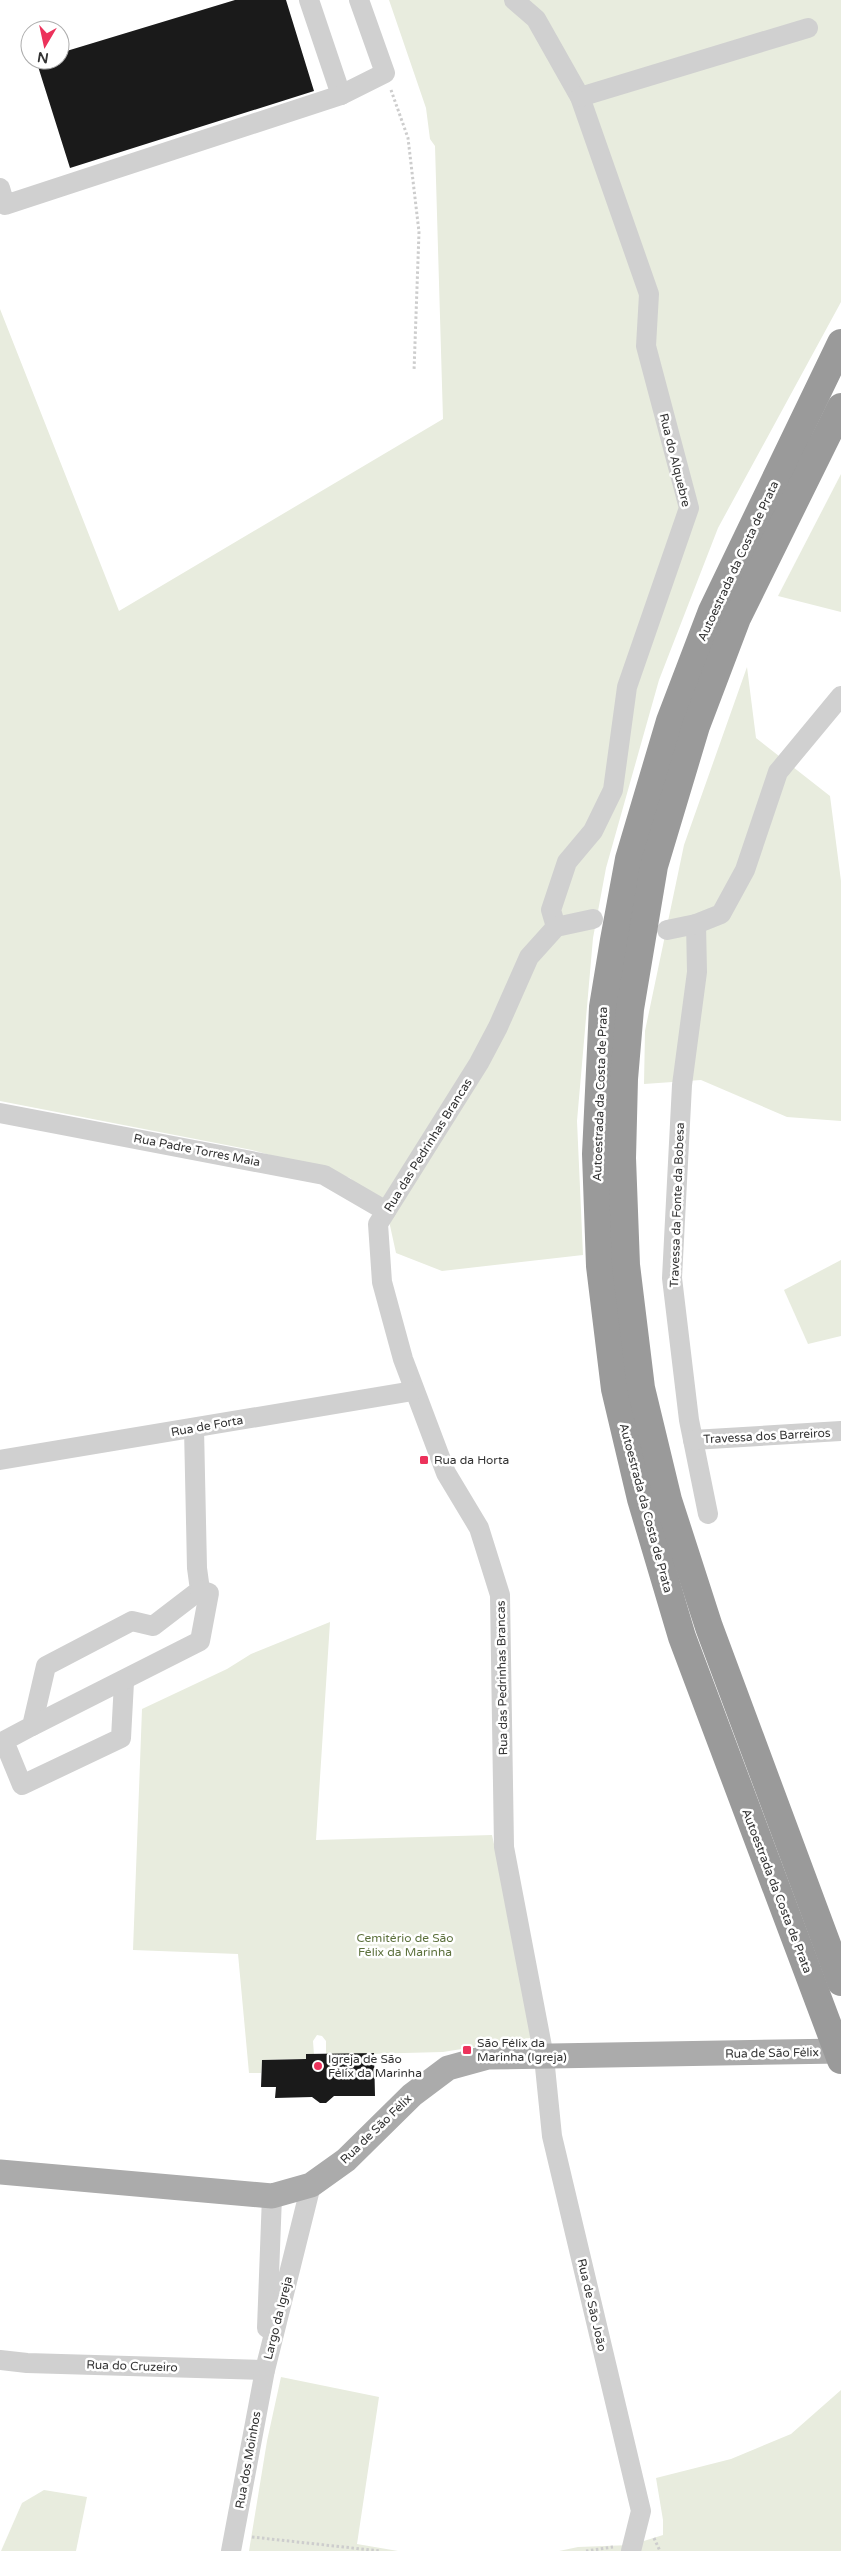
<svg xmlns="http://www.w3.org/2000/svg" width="841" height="2551" viewBox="0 0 841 2551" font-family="'Varela Round',sans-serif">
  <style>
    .green { fill: #e8ecde }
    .building { fill: #1a1a1a }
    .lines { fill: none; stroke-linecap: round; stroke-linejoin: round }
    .path { stroke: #cdcdcd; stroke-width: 3; stroke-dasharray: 2.5 2.5; stroke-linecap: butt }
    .minor { stroke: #d0d0d0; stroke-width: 20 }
    .major { stroke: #ababab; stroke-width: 25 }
    .highway { stroke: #9a9a9a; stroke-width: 28 }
    .poi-dot { fill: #ec325b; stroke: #fff; stroke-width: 2 }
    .labels { text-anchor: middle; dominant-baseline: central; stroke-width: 5; stroke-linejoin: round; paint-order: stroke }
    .street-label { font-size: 12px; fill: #333; stroke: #fff }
    .poi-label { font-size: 12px; fill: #333; stroke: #fff; text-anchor: start }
    .park-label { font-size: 12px; fill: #5d713d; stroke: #fff }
  </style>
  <rect width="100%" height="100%" fill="#fff"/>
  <g class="green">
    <polygon points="389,0 841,0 841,302 718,528 659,680 606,868 593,938 577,1121 583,1255 442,1271 396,1253 389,1221 350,1178 252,1150 0,1101 0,309 119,611 443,419 435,146 430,139 426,108"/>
    <polygon points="841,474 841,612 778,596"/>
    <polygon points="747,667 756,738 830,796 841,881 841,1121 787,1117 701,1080 644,1084 645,1031 684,845"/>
    <polygon points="841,1260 841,1336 808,1344 784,1290"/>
    <polygon points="330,1622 316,1840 492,1835 534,2028 530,2038 443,2052 326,2055 326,2041 322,2036 317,2035 313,2041 314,2055 306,2054 306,2059 262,2060 261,2073 249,2073 238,1954 133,1950 142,1709 227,1669 251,1654"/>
    <polygon points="281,2377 379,2397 357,2544 398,2551 249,2551 267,2441"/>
    <polygon points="841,2390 841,2551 559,2551 578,2547 631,2545 663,2535 663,2520 656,2478 731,2459 791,2434"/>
    <polygon points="44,2490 87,2497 76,2551 1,2551 22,2503"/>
  </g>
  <g class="building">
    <polygon points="235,0 286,0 314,91 70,168 36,60 60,60 60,53"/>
    <polygon points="374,2053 375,2096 334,2096 326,2103 320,2103 312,2097 275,2098 276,2087 261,2087 262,2060 306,2059 306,2054"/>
  </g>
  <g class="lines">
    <g class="path">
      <polyline points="391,90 408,138 419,232 414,371"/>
      <polyline points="252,2537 380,2551"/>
      <polyline points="654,2538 660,2551"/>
      <polyline points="586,2551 613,2547"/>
    </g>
    <g class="minor">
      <polyline points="309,0 341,95"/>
      <polyline points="514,0 536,19 580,97 649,294 646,346 689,508 627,687 613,790 593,831 567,862 551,910 556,927"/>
      <polyline points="580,97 808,28"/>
      <polyline points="0,188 5,205 341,95 385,73 359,0"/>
      <polyline points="593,919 556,927 529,957 498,1027 479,1063 378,1224 382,1282 403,1359 446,1473 479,1528 500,1595 504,1847 544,2057 552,2136 641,2511 631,2551"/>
      <polyline points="696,924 697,972 682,1085 672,1278 689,1420 708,1514"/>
      <polyline points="667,930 696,924 721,914 745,870 778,772 841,696"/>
      <polyline points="0,1113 324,1175 386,1211"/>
      <polyline points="693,1440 841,1431"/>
      <polyline points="0,1460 413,1391"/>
      <polyline points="124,1682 121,1738 22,1785 4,1741 32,1726 46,1666 132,1621 153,1626 200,1590 197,1568 194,1428"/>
      <polyline points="32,1726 200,1641 209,1593 200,1590"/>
      <polyline points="267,2328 272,2196"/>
      <polyline points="0,2360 27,2363 265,2370"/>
      <polyline points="231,2551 265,2370 311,2185"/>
    </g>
    <polyline class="major" points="0,2172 272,2196 311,2185 346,2160 412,2095 448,2068 488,2057 841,2051"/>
    <g class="highway">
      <polyline points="841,343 712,611 670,721 629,859 614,940 603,1007 596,1154 600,1266 615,1389 641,1499 682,1637 841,2060"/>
      <polyline points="841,407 737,618 696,726 654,866 630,1009 624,1079 622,1158 626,1265 641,1388 668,1500 709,1627 841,1982"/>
    </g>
  </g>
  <g class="poi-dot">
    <rect x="419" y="1455" width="10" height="10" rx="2.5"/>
    <rect x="462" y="2045" width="10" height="10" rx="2.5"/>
    <circle cx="318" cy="2066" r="5"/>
  </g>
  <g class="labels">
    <g class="street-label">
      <text transform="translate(675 460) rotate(76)">Rua do Alquebre</text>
      <text transform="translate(738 561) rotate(-65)">Autoestrada da Costa de Prata</text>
      <text transform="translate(600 1094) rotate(-88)">Autoestrada da Costa de Prata</text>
      <text transform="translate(428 1145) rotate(-58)">Rua das Pedrinhas Brancas</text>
      <text transform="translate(197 1150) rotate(11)">Rua Padre Torres Maia</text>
      <text transform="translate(677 1205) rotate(-88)">Travessa da Fonte da Bobesa</text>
      <text transform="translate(207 1426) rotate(-10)">Rua de Forta</text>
      <text transform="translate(767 1436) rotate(-3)">Travessa dos Barreiros</text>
      <text transform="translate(646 1508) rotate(75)">Autoestrada da Costa de Prata</text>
      <text transform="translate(502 1678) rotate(-91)">Rua das Pedrinhas Brancas</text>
      <text transform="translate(777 1891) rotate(69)">Autoestrada da Costa de Prata</text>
      <text transform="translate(772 2053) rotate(-1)">Rua de São Félix</text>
      <text transform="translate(376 2129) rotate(-44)">Rua de São Félix</text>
      <text transform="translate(592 2305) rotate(77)">Rua de São João</text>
      <text transform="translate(278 2318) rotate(-76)">Largo da Igreja</text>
      <text transform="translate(132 2366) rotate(2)">Rua do Cruzeiro</text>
      <text transform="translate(248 2460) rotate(-80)">Rua dos Moinhos</text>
    </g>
    <g class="poi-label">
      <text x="434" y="1460">Rua da Horta</text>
      <text x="477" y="2043">São Félix da<tspan x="477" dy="14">Marinha (Igreja)</tspan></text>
      <text x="328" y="2059">Igreja de São<tspan x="328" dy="14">Félix da Marinha</tspan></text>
    </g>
    <g class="park-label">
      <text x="405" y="1938">Cemitério de São<tspan x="405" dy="14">Félix da Marinha</tspan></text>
    </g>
  </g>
  <g transform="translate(45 45) rotate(189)"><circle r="24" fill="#ffffff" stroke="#adadad"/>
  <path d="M0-4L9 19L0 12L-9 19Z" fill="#ec325b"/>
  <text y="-8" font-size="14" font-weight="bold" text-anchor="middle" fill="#333333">N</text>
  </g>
</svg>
